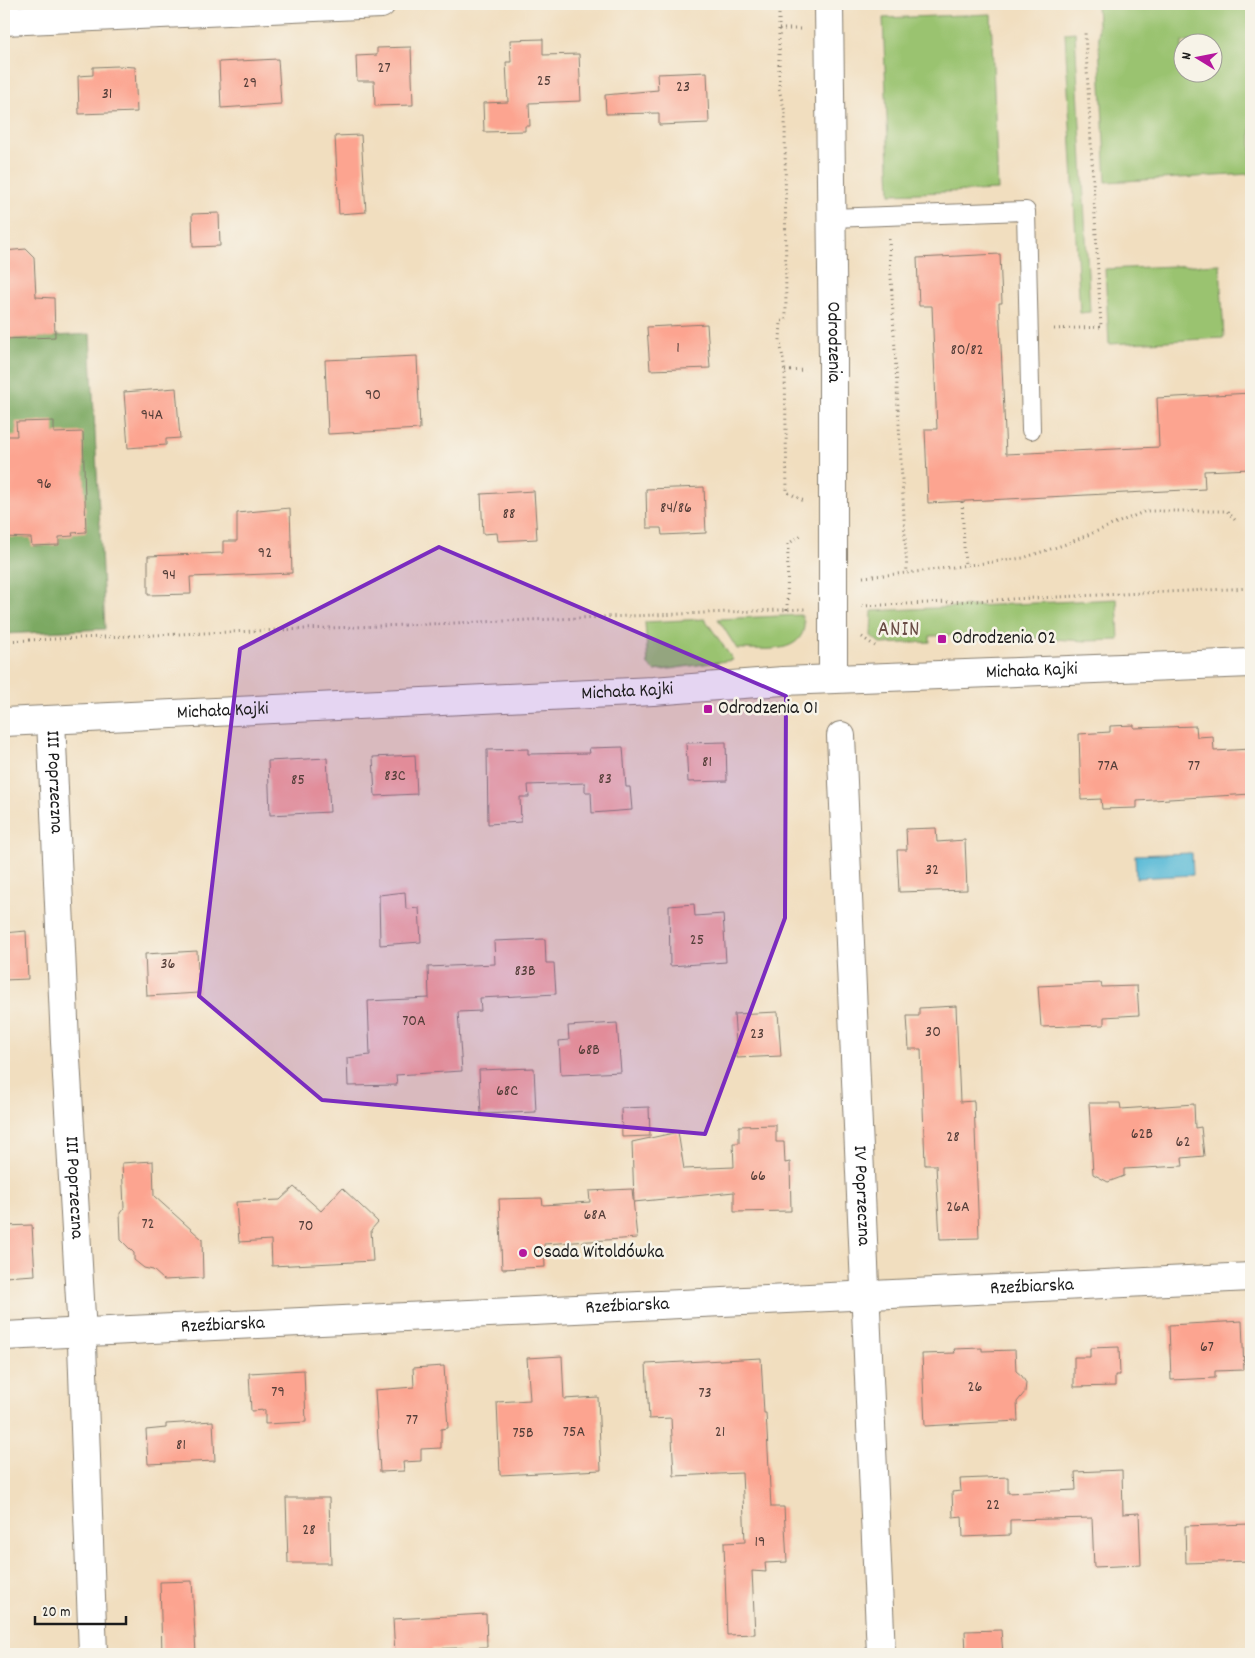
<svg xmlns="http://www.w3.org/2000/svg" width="1255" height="1658" viewBox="0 0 1255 1658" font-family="Dekko,sans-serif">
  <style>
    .green { fill: #9ac370; stroke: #5b7046; fill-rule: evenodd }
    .forest { fill: #7ba962; stroke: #4c623f }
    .water { fill: #59bad7; stroke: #3a6b7a }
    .building { fill: #fca490 }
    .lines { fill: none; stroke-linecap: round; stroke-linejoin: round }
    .lane-casing { stroke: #867d6e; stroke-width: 20 }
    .street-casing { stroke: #867d6e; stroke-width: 30 }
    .secondary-casing { stroke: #867d6e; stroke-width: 30 }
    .path { stroke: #867d6e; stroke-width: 3; stroke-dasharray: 1 4; stroke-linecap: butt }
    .lane { stroke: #fff; stroke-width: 18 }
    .street { stroke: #fff; stroke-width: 28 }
    .secondary { stroke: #fff; stroke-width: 28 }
    .marked { fill: #7b2cbf; fill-opacity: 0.2; stroke: #7b2cbf; stroke-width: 4; stroke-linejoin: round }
    .poi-dot { fill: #b5179e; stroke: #f7f3e8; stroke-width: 2 }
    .labels { text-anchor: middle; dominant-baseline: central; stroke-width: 5; stroke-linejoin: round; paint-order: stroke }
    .number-label { font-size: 16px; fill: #543e39 }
    .street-label { font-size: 19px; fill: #1c1c1c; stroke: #f7f3e8 }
    .poi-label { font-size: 19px; fill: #1c1c1c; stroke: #f7f3e8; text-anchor: start }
    .quarter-label { font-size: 21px; letter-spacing: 1px; fill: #6a4c45; stroke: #f7f3e8 }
  </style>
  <rect width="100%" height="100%" fill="#f7f3e8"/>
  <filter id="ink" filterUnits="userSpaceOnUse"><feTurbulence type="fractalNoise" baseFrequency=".02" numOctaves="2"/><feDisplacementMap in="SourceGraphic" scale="10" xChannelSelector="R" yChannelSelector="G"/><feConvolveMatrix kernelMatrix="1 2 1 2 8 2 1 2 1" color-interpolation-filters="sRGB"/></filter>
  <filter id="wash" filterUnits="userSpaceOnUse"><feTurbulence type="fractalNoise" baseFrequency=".0096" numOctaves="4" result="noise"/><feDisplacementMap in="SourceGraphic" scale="20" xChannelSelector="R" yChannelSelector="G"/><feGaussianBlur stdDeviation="1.12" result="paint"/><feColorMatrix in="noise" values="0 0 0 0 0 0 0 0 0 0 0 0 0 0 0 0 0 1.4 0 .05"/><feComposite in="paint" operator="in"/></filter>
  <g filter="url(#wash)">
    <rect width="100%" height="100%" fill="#f1debf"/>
    <g class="green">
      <path d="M1097,4H1251V174L1106,182ZM1212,42V72H1182V42Z"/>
      <polygon points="991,14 998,190 890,194 883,18"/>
      <polygon points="1075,32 1090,312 1080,313 1065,33"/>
      <polygon points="1220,264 1224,338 1109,344 1105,269"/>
      <polygon points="1117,599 1119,640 1087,641 1034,638 955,641 955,635 930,636 930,642 881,644 871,636 872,611"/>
      <path d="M801,615C805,621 805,627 802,634C792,655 756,648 737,649L718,619Z"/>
      <polygon points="705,619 733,660 655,671 648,665 645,622"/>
    </g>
    <polygon class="forest" points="90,334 105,629 4,634 4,339"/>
    <polygon class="water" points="1192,853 1193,875 1136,878 1135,855"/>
    <g id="blocks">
      <g class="building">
        <polygon points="543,39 543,55 579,54 581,101 529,103 530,126 525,126 525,131 484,132 483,103 508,102 506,62 511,62 510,40"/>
        <polygon points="411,47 413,105 375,106 374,81 357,81 356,56 377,55 377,48"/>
        <polygon points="278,59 281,104 221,108 219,62"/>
        <polygon points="118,66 135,67 137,112 79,114 78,76 93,75 93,67"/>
        <polygon points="707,72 709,123 659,125 659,113 606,114 605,95 658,90 657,74"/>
        <polygon points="361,135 366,212 339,214 335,136"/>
        <polygon points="219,213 220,246 193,247 192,214"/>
        <polygon points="26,249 34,257 36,297 54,298 55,337 4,339 4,251"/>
        <polygon points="1000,254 1002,303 999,303 1006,454 1159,447 1157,398 1251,393 1251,469 1204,471 1205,489 928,503 925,429 937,429 932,306 919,306 917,258"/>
        <polygon points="707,324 710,368 650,370 647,327"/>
        <polygon points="417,356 420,429 328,434 325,360"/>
        <polygon points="176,388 180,438 166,439 166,445 128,448 124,392"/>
        <polygon points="54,421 54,433 83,432 86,532 72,533 73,536 59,537 59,545 32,546 31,538 4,537 4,436 17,436 16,422"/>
        <polygon points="704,487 706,533 662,535 661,528 647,528 646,489"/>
        <polygon points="534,491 537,539 498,541 497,533 483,534 481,494"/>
        <polygon points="290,508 292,573 190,577 191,594 148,595 148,556 223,553 223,541 237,541 237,513"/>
        <polygon points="1134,725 1134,728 1196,726 1197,737 1213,736 1214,751 1251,749 1251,794 1137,801 1137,808 1102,809 1101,799 1081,800 1079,734 1110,732 1110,726"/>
        <polygon points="726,742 727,781 688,782 686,743"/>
        <polygon points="623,747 626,787 630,787 632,810 592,813 591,792 585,792 585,783 528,785 529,797 520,797 521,822 488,824 487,750 528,749 528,754 590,753 589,748"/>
        <polygon points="415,755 417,794 375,796 373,757"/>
        <polygon points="327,758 330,812 270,815 268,761"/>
        <polygon points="936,828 937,842 965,840 967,890 899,892 897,850 907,850 906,829"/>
        <polygon points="405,892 406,909 419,908 421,942 380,945 379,895"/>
        <polygon points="694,904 695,916 723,914 726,962 670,966 669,906"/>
        <polygon points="26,931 28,979 4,980 4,933"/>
        <polygon points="545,939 546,963 554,963 556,994 480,998 481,1011 458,1012 462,1071 396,1075 397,1085 348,1086 347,1058 370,1055 368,1001 429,998 428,967 495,964 494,941"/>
        <polygon points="197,951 199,993 147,996 145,954"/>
        <polygon points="1101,983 1102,987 1137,986 1139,1015 1104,1017 1104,1025 1041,1027 1038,986"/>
        <polygon points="956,1006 960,1102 974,1101 979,1238 940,1239 936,1165 925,1165 921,1049 909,1049 907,1016 919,1016 919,1008"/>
        <polygon points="778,1012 781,1056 737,1058 734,1014"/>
        <polygon points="617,1023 621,1072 561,1075 559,1041 569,1040 568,1026"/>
        <polygon points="534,1068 536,1112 481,1114 479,1070"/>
        <polygon points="1089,1103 1120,1103 1121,1109 1194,1104 1195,1128 1201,1127 1204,1156 1182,1158 1183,1166 1124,1169 1124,1176 1108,1182 1093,1174"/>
        <polygon points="649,1107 650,1136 622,1137 621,1108"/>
        <polygon points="776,1125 776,1142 784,1142 785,1163 790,1162 791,1211 734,1212 734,1192 634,1202 632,1142 678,1132 684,1169 734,1167 733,1143 739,1143 739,1126"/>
        <polygon points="153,1161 154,1196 202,1239 203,1278 164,1280 153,1270 144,1268 134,1260 134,1253 121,1240 120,1213 124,1208 122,1163"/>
        <polygon points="294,1187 321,1211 342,1188 378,1222 371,1230 373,1261 272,1266 271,1240 239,1242 236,1202 280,1200"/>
        <polygon points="632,1189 637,1238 544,1244 545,1267 502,1269 499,1199 542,1198 543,1205 590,1202 589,1191"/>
        <polygon points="32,1225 35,1275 4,1277 4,1226"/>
        <polygon points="1242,1321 1244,1370 1215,1371 1215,1378 1171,1380 1169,1325"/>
        <polygon points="1119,1347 1120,1375 1115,1375 1115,1386 1074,1387 1074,1357 1090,1357 1090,1348"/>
        <polygon points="982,1348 982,1351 1015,1350 1016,1371 1022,1376 1026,1383 1025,1392 1017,1402 1018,1421 925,1426 922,1354 955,1353 954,1349"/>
        <polygon points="562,1356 564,1399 598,1397 601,1470 500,1475 497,1402 530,1400 527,1358"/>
        <polygon points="761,1358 764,1413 766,1413 771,1507 784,1507 787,1562 765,1563 766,1572 752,1571 755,1634 727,1635 724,1543 745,1542 742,1473 674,1476 671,1418 649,1419 646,1364"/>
        <polygon points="444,1366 448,1428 441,1429 441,1448 421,1449 421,1461 403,1462 404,1471 380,1472 375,1390 414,1387 413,1368"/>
        <polygon points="304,1370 306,1422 265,1424 265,1410 251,1411 249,1373"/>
        <polygon points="213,1421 215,1461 148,1464 146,1430 166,1428 166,1424"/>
        <polygon points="1122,1470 1123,1514 1139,1513 1141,1565 1094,1567 1092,1518 1010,1520 1010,1535 963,1537 962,1516 953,1517 952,1492 961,1491 960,1479 1008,1477 1008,1493 1076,1490 1075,1472"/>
        <polygon points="286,1498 329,1498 331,1563 288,1563"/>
        <polygon points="1250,1524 1251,1561 1186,1563 1185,1526"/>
        <polygon points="192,1581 196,1654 162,1654 160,1582"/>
        <polygon points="486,1614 487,1647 432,1649 432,1654 395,1654 393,1619"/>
        <polygon points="1001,1630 1003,1654 966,1654 965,1631"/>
      </g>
    </g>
  </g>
  <g filter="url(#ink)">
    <use href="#blocks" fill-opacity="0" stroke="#867d6e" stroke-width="1"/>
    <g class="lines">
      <defs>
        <polyline id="lane" points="831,218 1026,211 1031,430"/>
        <g id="street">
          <path id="s1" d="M829,4L833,356V679"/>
          <polyline points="4,21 381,4"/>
          <path id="s2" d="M51,720L65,1042L81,1316L93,1654"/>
          <path id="s3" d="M841,736L881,1654"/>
          <path id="s4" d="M4,1336L1251,1277"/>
        </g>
        <g id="secondary">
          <path id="s5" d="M4,722L653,691L783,681L1251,663"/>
        </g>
      </defs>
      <use href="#lane" class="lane-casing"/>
      <use href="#street" class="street-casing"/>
      <use href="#secondary" class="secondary-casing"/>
      <g class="path">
        <polyline points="779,4 779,89 785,112 786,320 781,321 780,341 785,371 787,492 804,501"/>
        <polyline points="779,29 801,29"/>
        <polyline points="889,239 907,573 1023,558 1066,544 1146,511 1227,511 1235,520"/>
        <polyline points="1054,329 1101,327 1085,32"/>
        <polyline points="785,371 805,370"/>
        <polyline points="962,502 965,567"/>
        <polyline points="863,577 907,573"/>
        <polyline points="862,606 1251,588"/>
        <polyline points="787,610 788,544 803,534"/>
        <polyline points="862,637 875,646"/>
        <polyline points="4,641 805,609"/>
      </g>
      <use href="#lane" class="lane"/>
      <use href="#street" class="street"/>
      <use href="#secondary" class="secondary"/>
    </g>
  </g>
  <path class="marked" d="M439,547L786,696L785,918L705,1134L322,1100L199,996L240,649Z"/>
  <g class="poi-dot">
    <rect x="937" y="634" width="10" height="10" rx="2.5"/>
    <rect x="703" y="704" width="10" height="10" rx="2.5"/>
    <circle cx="523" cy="1253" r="5"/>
  </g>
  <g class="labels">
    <g class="number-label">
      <text x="384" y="68">27</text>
      <text x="544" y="81">25</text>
      <text x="250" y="83">29</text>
      <text x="683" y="87">23</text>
      <text x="107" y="94">31</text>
      <text x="678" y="348">1</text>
      <text x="967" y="350">80/82</text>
      <text x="373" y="395">90</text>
      <text x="152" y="415">94A</text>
      <text x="44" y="484">96</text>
      <text x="676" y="508">84/86</text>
      <text x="509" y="514">88</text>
      <text x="265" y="553">92</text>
      <text x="169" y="575">94</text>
      <text x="707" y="762">81</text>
      <text x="1108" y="766">77A</text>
      <text x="1194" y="766">77</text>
      <text x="395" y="776">83C</text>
      <text x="605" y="779">83</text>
      <text x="298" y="780">85</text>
      <text x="932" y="870">32</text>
      <text x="697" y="940">25</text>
      <text x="168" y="964">36</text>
      <text x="525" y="971">83B</text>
      <text x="414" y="1021">70A</text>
      <text x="933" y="1032">30</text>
      <text x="757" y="1034">23</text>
      <text x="589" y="1050">68B</text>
      <text x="507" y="1091">68C</text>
      <text x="1142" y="1134">62B</text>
      <text x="953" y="1137">28</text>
      <text x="1183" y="1142">62</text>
      <text x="758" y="1176">66</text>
      <text x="958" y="1207">26A</text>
      <text x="595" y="1215">68A</text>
      <text x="148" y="1224">72</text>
      <text x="306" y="1226">70</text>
      <text x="1207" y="1347">67</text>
      <text x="975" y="1387">26</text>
      <text x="278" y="1392">79</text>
      <text x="705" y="1393">73</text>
      <text x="412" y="1420">77</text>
      <text x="574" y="1432">75A</text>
      <text x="720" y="1432">21</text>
      <text x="523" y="1433">75B</text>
      <text x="181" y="1445">81</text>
      <text x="993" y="1505">22</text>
      <text x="309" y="1530">28</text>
      <text x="760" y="1542">19</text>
    </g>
    <g class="street-label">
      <text stroke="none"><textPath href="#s1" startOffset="338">Odrodzenia</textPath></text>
      <text stroke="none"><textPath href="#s5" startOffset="1029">Michała Kajki</textPath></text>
      <text stroke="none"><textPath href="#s5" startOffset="624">Michała Kajki</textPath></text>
      <text stroke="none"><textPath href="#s5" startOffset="219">Michała Kajki</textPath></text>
      <text stroke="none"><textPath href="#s2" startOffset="62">III Poprzeczna</textPath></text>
      <text stroke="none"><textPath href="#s2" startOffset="468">III Poprzeczna</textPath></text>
      <text stroke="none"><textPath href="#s3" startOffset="460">IV Poprzeczna</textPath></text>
      <text stroke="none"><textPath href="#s4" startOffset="1029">Rzeźbiarska</textPath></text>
      <text stroke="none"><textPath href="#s4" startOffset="624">Rzeźbiarska</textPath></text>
      <text stroke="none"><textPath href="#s4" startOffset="219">Rzeźbiarska</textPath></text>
    </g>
    <g class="poi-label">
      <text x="952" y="639">Odrodzenia 02</text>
      <text x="718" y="709">Odrodzenia 01</text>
      <text x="533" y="1253">Osada Witoldówka</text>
    </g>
    <g class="quarter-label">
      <text x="899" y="631">ANIN</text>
    </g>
  </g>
  <rect width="1255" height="1658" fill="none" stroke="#f7f3e8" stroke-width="20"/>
  <g transform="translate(1198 58) rotate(280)"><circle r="24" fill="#f7f3e8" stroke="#9f9d96"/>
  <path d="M0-4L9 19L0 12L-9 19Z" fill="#b5179e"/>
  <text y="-8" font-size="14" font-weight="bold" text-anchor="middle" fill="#1c1c1c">N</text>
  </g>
  <path d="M35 1616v8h91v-8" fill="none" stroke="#1c1c1c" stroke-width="2.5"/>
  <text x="42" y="1616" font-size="15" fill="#1c1c1c" stroke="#f7f3e8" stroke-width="4" paint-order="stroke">20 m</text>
</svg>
